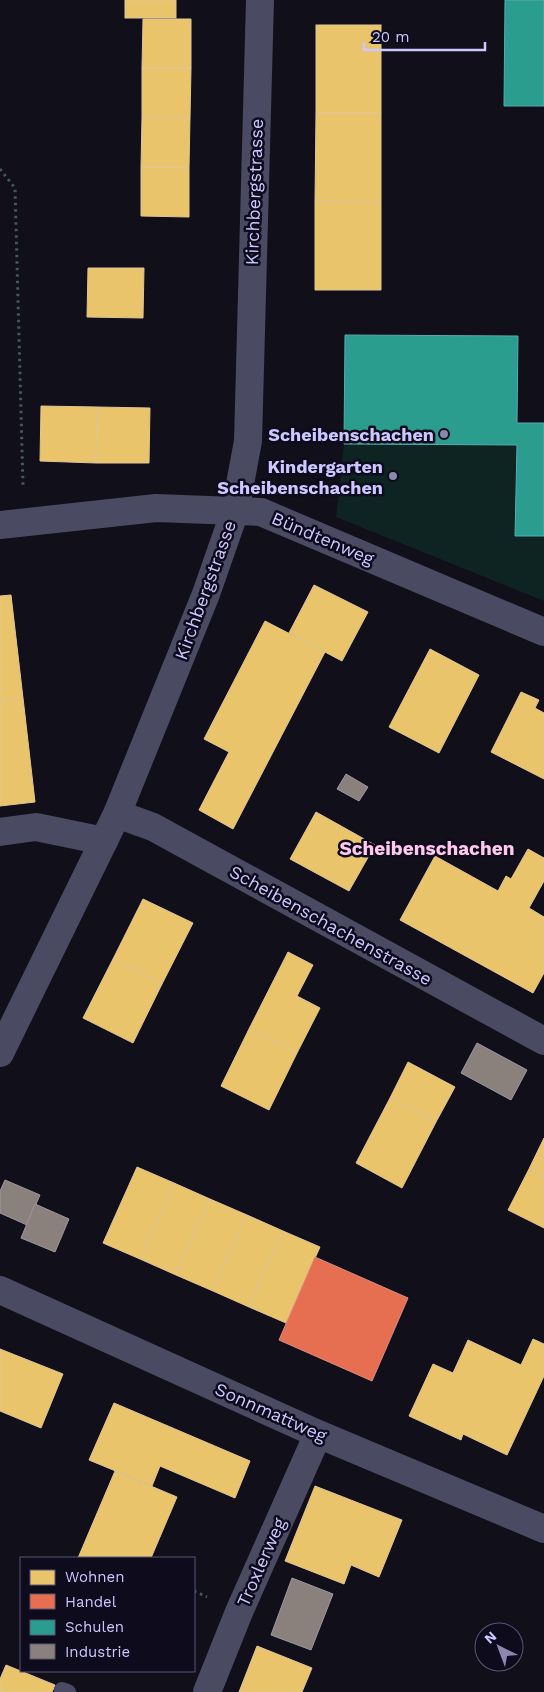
<svg xmlns="http://www.w3.org/2000/svg" width="544" height="1692" viewBox="0 0 544 1692" font-family="'Work Sans',sans-serif">
  <style>
    .green { fill: #0e2423 }
    .homes { fill: #e9c46a; stroke: #e0c597 }
    .shops { fill: #e76f51; stroke: #df8985 }
    .schools { fill: #2a9d8f; stroke: #5baab1 }
    .industry { fill: #8a817c; stroke: #9e96a3 }
    .lines { fill: none; stroke-linecap: round; stroke-linejoin: round }
    .path { stroke: #465562; stroke-width: 3; stroke-dasharray: 2.5 4; stroke-linecap: butt }
    .lane { stroke: #4a4a62; stroke-width: 16 }
    .street { stroke: #4a4a62; stroke-width: 28 }
    .poi-dot { fill: #8b87ae; stroke: #0e0b1d; stroke-width: 2 }
    .labels { text-anchor: middle; dominant-baseline: central; stroke-width: 5; stroke-linejoin: round; paint-order: stroke }
    .street-label { font-size: 18px; fill: #ccc7ff; stroke: #0e0b1d }
    .poi-label { font-size: 18px; font-weight: bold; fill: #ccc7ff; stroke: #0e0b1d; text-anchor: end }
    .neighbourhood-label { font-size: 19px; font-weight: bold; fill: #ffc9ed; stroke: #0e0b1d }
  </style>
  <rect width="100%" height="100%" fill="#110f19"/>
  <polygon class="green" points="344,444 517,445 515,536 544,536 544,601 336,517"/>
  <g class="homes">
    <rect x="125" y="0" width="51" height="18"/>
    <polygon points="143,19 191,19 191,68 142,68"/>
    <rect x="316" y="25" width="65" height="88"/>
    <polygon points="142,68 191,68 190,118 142,117"/>
    <polygon points="316,113 381,113 381,202 315,201"/>
    <polygon points="142,117 190,118 189,167 141,167"/>
    <polygon points="141,167 189,167 189,217 141,216"/>
    <polygon points="315,201 381,202 381,290 315,290"/>
    <polygon points="88,268 144,268 143,318 87,317"/>
    <polygon points="41,406 97,407 96,463 40,461"/>
    <polygon points="97,407 150,408 149,463 96,463"/>
    <polygon points="314,585 368,612 342,661 289,633"/>
    <polygon points="11,595 23,698 0,701 0,596"/>
    <polygon points="265,621 325,652 233,829 199,810 229,752 204,739"/>
    <polygon points="430,649 479,675 439,753 389,727"/>
    <polygon points="521,692 539,700 535,708 544,713 544,779 491,752"/>
    <polygon points="23,698 35,802 0,806 0,701"/>
    <polygon points="316,812 375,845 349,891 290,859"/>
    <polygon points="528,849 544,858 544,881 529,908 544,917 544,973 533,993 400,920 435,856 498,891 506,876 511,879"/>
    <polygon points="143,899 193,923 162,984 113,959"/>
    <polygon points="288,952 313,965 297,996 320,1008 297,1053 249,1029"/>
    <polygon points="113,959 162,984 133,1043 83,1018"/>
    <polygon points="249,1029 297,1053 269,1110 221,1086"/>
    <polygon points="408,1062 455,1087 436,1122 390,1098"/>
    <polygon points="390,1098 436,1122 402,1188 356,1163"/>
    <polygon points="544,1138 544,1176 529,1169"/>
    <polygon points="137,1167 174,1183 140,1259 103,1243"/>
    <polygon points="529,1169 544,1176 544,1228 508,1210"/>
    <polygon points="174,1183 210,1199 176,1275 140,1259"/>
    <polygon points="210,1199 247,1215 213,1291 176,1275"/>
    <polygon points="247,1215 283,1231 249,1307 213,1291"/>
    <polygon points="283,1231 320,1247 286,1323 249,1307"/>
    <polygon points="533,1339 544,1344 544,1376 507,1455 463,1434 461,1440 409,1416 433,1364 453,1373 468,1340 521,1365"/>
    <polygon points="0,1349 63,1374 41,1428 0,1411"/>
    <polygon points="114,1403 250,1461 235,1498 160,1466 152,1486 89,1460"/>
    <polygon points="115,1471 177,1497 151,1558 78,1558"/>
    <polygon points="315,1486 402,1520 379,1577 351,1565 344,1584 285,1561"/>
    <polygon points="257,1646 312,1668 302,1692 239,1692"/>
    <polygon points="6,1665 55,1685 52,1692 0,1692 0,1679"/>
  </g>
  <polygon class="shops" points="315,1257 408,1298 372,1381 279,1340"/>
  <g class="schools">
    <polygon points="505,0 544,0 544,106 504,106"/>
    <polygon points="345,335 518,336 517,423 544,423 544,536 515,536 517,445 344,444"/>
  </g>
  <g class="industry">
    <polygon points="346,774 368,787 359,801 337,789"/>
    <polygon points="477,1043 527,1070 511,1100 461,1073"/>
    <polygon points="5,1180 40,1195 27,1225 0,1213 0,1191"/>
    <polygon points="35,1204 69,1219 55,1252 21,1238"/>
    <polygon points="292,1578 333,1594 311,1650 271,1635"/>
  </g>
  <g class="lines">
    <g class="path">
      <polyline points="0,169 15,188 23,486"/>
      <polyline points="194,1591 207,1597"/>
    </g>
    <polyline class="lane" points="62,1690 68,1692"/>
    <g class="street">
      <polyline points="0,525 156,508 261,512 544,632"/>
      <polyline points="117,814 153,827 544,1041"/>
      <polyline points="0,832 36,827 104,841"/>
      <polyline points="0,1053 117,814 206,594 235,511 248,441 260,0"/>
      <polyline points="0,1290 318,1434 544,1529"/>
      <polyline points="207,1692 239,1612 318,1434"/>
    </g>
  </g>
  <g class="poi-dot">
    <circle cx="444" cy="434" r="5"/>
    <circle cx="393" cy="476" r="5"/>
  </g>
  <g class="labels">
    <g class="street-label">
      <text transform="translate(254 192) rotate(-88)">Kirchbergstrasse</text>
      <text transform="translate(323 538) rotate(23)">Bündtenweg</text>
      <text transform="translate(205 590) rotate(-70)">Kirchbergstrasse</text>
      <text transform="translate(331 925) rotate(29)">Scheibenschachenstrasse</text>
      <text transform="translate(271 1412) rotate(24)">Sonnmattweg</text>
      <text transform="translate(261 1562) rotate(-66)">Troxlerweg</text>
    </g>
    <g class="poi-label">
      <text x="434" y="434">Scheibenschachen</text>
      <text x="383" y="466">Kindergarten<tspan x="383" dy="21">Scheibenschachen</tspan></text>
    </g>
    <g class="neighbourhood-label">
      <text x="427" y="848">Scheibenschachen</text>
    </g>
  </g>
  <rect x="20" y="1557" width="175" height="115" fill="#0e0b1d" stroke="#5a5677"/>
  <rect x="30" y="1570" width="25" height="15" fill="#e9c46a" stroke="#5a5677"/>
  <text x="65" y="1582" font-size="15" fill="#ccc7ff">Wohnen</text>
  <rect x="30" y="1594" width="25" height="15" fill="#e76f51" stroke="#5a5677"/>
  <text x="65" y="1607" font-size="15" fill="#ccc7ff">Handel</text>
  <rect x="30" y="1620" width="25" height="15" fill="#2a9d8f" stroke="#5a5677"/>
  <text x="65" y="1632" font-size="15" fill="#ccc7ff">Schulen</text>
  <rect x="30" y="1644" width="25" height="15" fill="#8a817c" stroke="#5a5677"/>
  <text x="65" y="1657" font-size="15" fill="#ccc7ff">Industrie</text>
  <g transform="translate(499 1647) rotate(318)"><circle r="24" fill="#0e0b1d" stroke="#5a5677"/>
  <path d="M0-4L9 19L0 12L-9 19Z" fill="#8b87ae"/>
  <text y="-8" font-size="14" font-weight="bold" text-anchor="middle" fill="#ccc7ff">N</text>
  </g>
  <path d="M364 42v8h121v-8" fill="none" stroke="#ccc7ff" stroke-width="2.5"/>
  <text x="372" y="42" font-size="15" fill="#ccc7ff" stroke="#0e0b1d" stroke-width="4" paint-order="stroke">20 m</text>
</svg>
